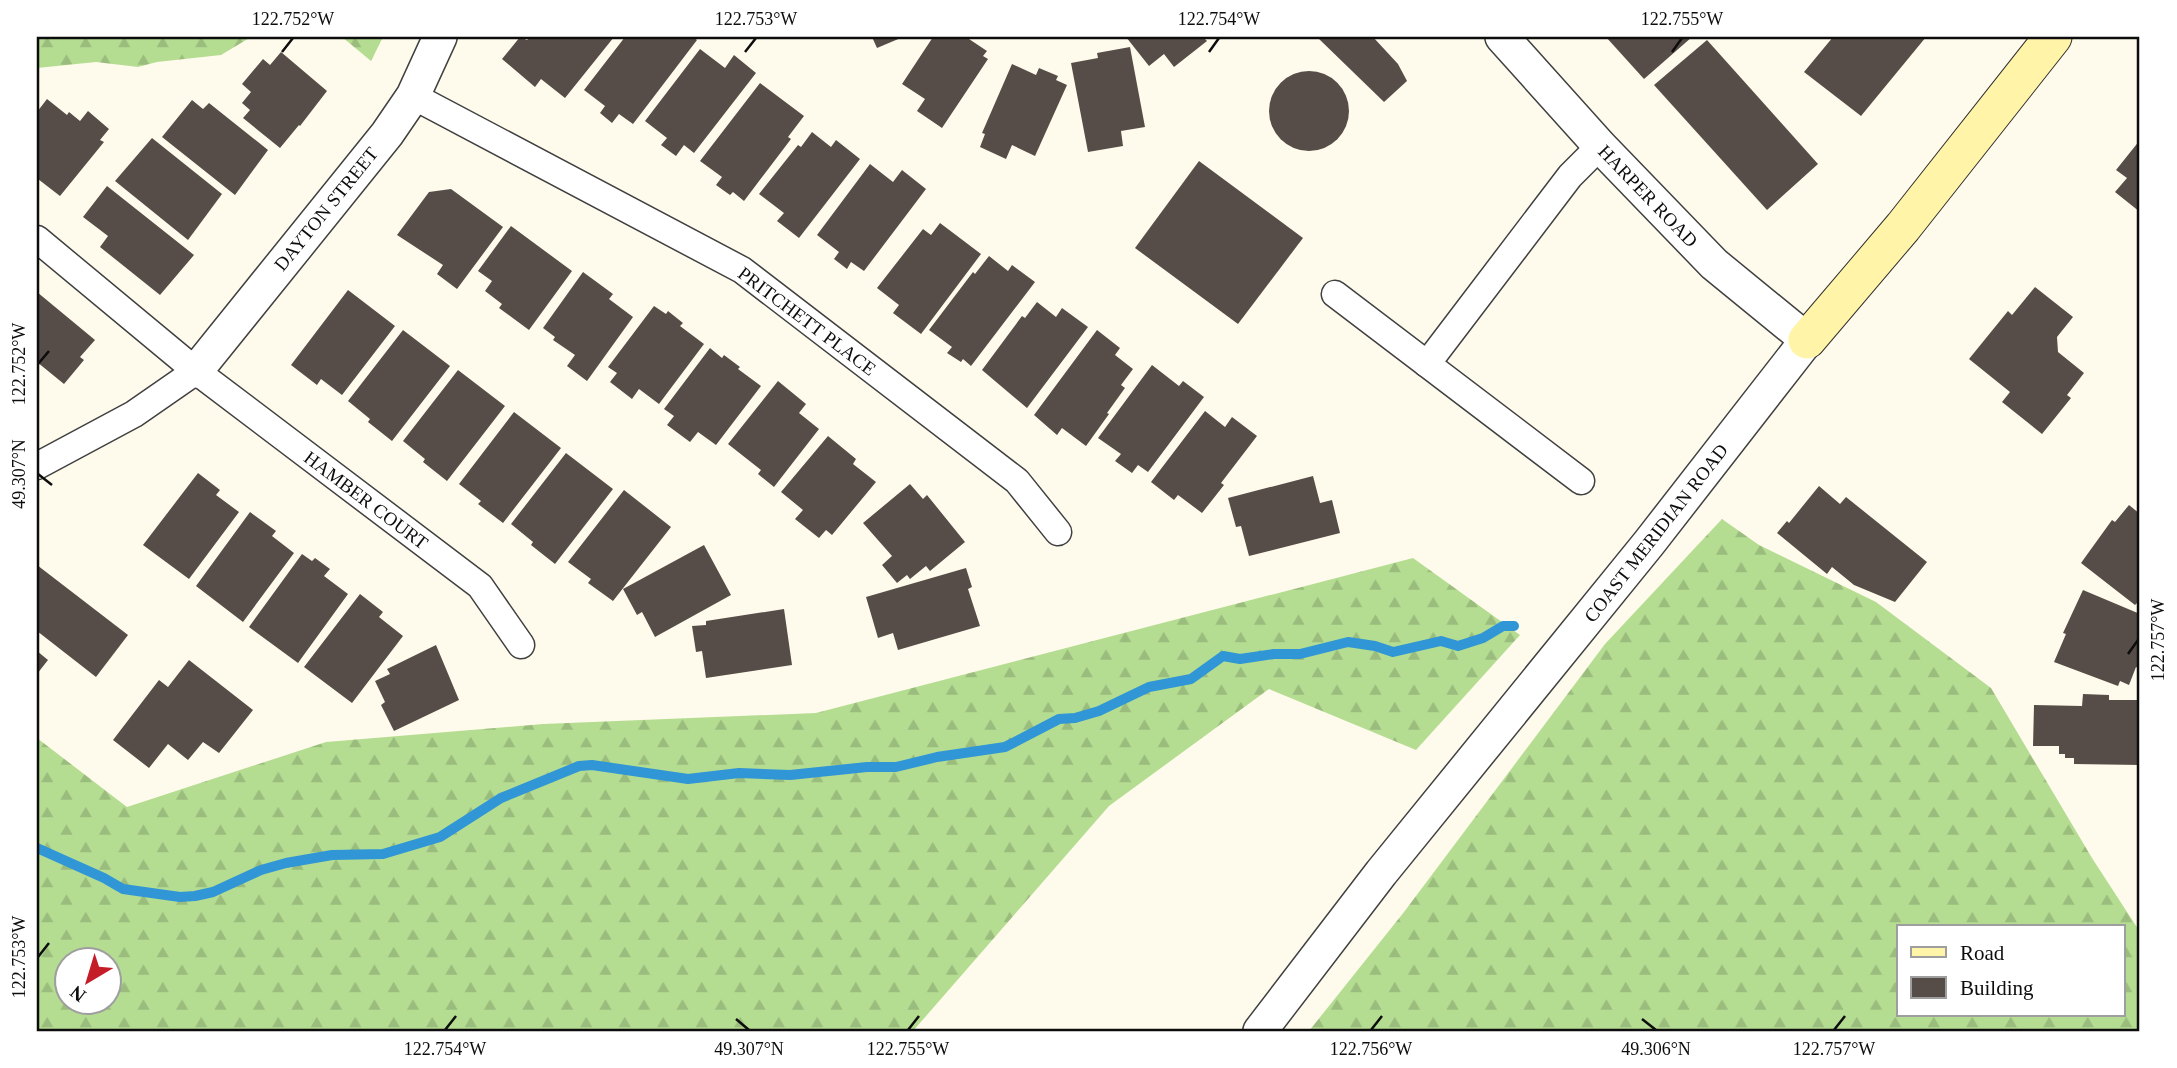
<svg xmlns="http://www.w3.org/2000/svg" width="2177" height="1068" viewBox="0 0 2177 1068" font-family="Georgia,serif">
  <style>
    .forest { fill: url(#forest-firs); fill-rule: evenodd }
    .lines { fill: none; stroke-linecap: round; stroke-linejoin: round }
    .stream { stroke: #3096d5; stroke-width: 10 }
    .building { fill: #564d48 }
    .minor-casing { stroke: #404040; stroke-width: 29 }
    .tertiary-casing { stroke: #404040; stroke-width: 36 }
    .secondary-casing { stroke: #2f2f2f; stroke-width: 39 }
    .minor { stroke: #fff; stroke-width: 26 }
    .tertiary { stroke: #fff; stroke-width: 33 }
    .secondary { stroke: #fff4a7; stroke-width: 37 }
    .ticks { fill: none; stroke: #0d0d0d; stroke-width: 2.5 }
    .labels { text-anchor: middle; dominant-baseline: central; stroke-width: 7; stroke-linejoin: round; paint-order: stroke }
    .street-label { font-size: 19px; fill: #0d0d0d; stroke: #fff }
    .neatline { fill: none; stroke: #0d0d0d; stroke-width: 2.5 }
    .ticks-label { font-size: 18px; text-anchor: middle; fill: #0d0d0d }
  </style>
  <defs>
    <pattern id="forest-firs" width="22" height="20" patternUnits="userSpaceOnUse" patternTransform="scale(1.75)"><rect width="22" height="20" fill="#b5dd92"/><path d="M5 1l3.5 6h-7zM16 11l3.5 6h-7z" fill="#9abc7d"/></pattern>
  </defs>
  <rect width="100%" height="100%" fill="#fffbec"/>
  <g class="forest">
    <polygon points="37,37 251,37 221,55 157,62 138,67 96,62 37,68"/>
    <polygon points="342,37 383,37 371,61"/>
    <path d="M1722,519L1759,545L1876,602L1991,688L2092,858L2140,932V1031H1309L1404,912L1605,644ZM1899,926H2123V1014H1899Z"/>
    <path d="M1413,558L1520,635L1416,750L1269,689L1109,806L913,1031H37V738L127,807L326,742L543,724L816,713ZM66,960H108V1002H66Z"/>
  </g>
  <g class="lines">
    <polyline class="stream" points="37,848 104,878 123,889 180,897 195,896 213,892 261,870 286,863 332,855 383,854 440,837 501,798 579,766 592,765 688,779 739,773 790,775 867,767 896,767 937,757 1005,747 1059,719 1075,718 1099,711 1149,687 1191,679 1223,656 1240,659 1274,654 1300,654 1348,642 1375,646 1393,652 1441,641 1458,646 1483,638 1503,626 1514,626"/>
  </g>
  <g class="building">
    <polygon points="520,37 527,40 530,37 614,37 565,98 541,79 535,87 502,59"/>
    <polygon points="625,37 693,37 697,40 633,124 619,114 612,123 600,113 605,106 584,90"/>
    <polygon points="872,37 903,37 877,48"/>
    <polygon points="933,37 970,37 969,39 987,51 983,56 988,59 942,128 917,111 925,99 902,84"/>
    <polygon points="1126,37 1203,37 1207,41 1174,67 1164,54 1149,66"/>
    <polygon points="1317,37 1373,37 1398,64 1407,81 1384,102"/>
    <polygon points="1606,37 1692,37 1644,79"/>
    <polygon points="1833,37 1926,37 1861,116 1804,72"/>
    <polygon points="1707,40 1818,164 1767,210 1654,85"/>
    <polygon points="1130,47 1145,127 1121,131 1123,146 1088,152 1071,63 1098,58 1097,53"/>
    <polygon points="700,49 725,68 734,55 756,73 694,153 684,145 676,156 661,145 667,138 645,121"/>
    <polygon points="281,52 327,91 300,126 299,125 280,148 243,118 250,110 242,103 251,92 242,84 263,59 270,65"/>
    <polygon points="1012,64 1036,75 1039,68 1058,76 1056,80 1067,85 1035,156 1012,145 1006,159 980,147 985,134 982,133"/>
    <circle cx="1309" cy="111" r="40"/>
    <polygon points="760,83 804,116 788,137 791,139 744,201 733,192 730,195 716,185 722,177 700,161"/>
    <polygon points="47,99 67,115 69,112 80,121 88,111 109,129 100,140 104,142 60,196 38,179 37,182 37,112"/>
    <polygon points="192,100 203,109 209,103 268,150 235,195 162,137"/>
    <polygon points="812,132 831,147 836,140 860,159 799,238 777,221 784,213 759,194 798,145 801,147"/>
    <polygon points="152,138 222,194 188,240 115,181"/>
    <polygon points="2140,140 2140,212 2115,192 2127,178 2116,170"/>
    <polygon points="1199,161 1303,238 1238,324 1135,248"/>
    <polygon points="870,164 893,182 902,170 926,189 864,271 851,262 847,269 834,259 839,252 817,235"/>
    <polygon points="107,186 194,255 160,295 100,247 108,236 83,217"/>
    <polygon points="451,189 503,227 457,289 437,274 443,265 397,235 429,192"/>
    <polygon points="940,223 981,254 921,334 893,313 899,305 877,288 923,229 931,235"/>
    <polygon points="511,226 572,271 529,330 499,308 502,304 485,291 492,281 478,271"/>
    <polygon points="989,256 1008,271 1012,265 1035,282 971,366 963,359 961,362 947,353 952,347 929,330 973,272 975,274"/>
    <polygon points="583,272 613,294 609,299 633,317 587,381 567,366 575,355 553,340 555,337 543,328"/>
    <polygon points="2035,287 2073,317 2057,337 2058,352 2084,373 2067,395 2071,398 2042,434 2002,402 2010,392 1969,359 2008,311 2012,315"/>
    <polygon points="348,290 395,326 342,395 321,379 317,385 291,365"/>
    <polygon points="37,292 95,340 80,357 84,360 64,384 37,362"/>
    <polygon points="1037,302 1056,317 1062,308 1088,327 1027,408 982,370 1022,316 1025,318"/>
    <polygon points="654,306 666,314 668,311 683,323 680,326 704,344 659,404 639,389 632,399 610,382 617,373 608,367"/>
    <polygon points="403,330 450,366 392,441 368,422 370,419 348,401"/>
    <polygon points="1097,330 1120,348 1115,355 1133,369 1121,385 1125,388 1107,413 1109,414 1086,446 1062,428 1057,435 1034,415"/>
    <polygon points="710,348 722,358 724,355 740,367 738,369 761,386 716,445 698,432 690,442 667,425 674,416 664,409"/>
    <polygon points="1152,365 1179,386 1183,381 1204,397 1148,472 1138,465 1132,473 1115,461 1121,454 1098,438"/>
    <polygon points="458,370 505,406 447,481 423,462 425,459 403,441"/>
    <polygon points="778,381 806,404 799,413 819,429 774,487 758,474 761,470 728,444"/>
    <polygon points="1205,411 1225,427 1232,417 1257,436 1221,483 1224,485 1202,513 1178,495 1174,500 1151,482"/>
    <polygon points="514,412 561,448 503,523 478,504 481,501 459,484"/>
    <polygon points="828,436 856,459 853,464 876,482 832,535 826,530 819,538 795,519 803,510 781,492"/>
    <polygon points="566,453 613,489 555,564 531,545 533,542 511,524"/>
    <polygon points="198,473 220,490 216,495 239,512 189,579 143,545"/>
    <polygon points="1313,476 1320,503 1332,500 1340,533 1249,556 1241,526 1236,527 1228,498"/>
    <polygon points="910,484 923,499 927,495 965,542 930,571 926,566 910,579 907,575 897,583 882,565 892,556 863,523"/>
    <polygon points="1819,486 1840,504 1846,497 1927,562 1895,602 1854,585 1832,567 1827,574 1777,533 1787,521 1789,523"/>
    <polygon points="624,490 671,527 613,601 588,583 591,579 568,562"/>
    <polygon points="2129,505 2140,514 2140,600 2135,605 2081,563 2112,520 2115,522"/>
    <polygon points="250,512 276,531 272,536 294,553 243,622 196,586"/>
    <polygon points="704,545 731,595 655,637 642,612 637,615 623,589"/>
    <polygon points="302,554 312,561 315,558 330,569 324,576 348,594 298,663 249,627"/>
    <polygon points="37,565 128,635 96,677 37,631"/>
    <polygon points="966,568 972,587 968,589 980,626 898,650 893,633 878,638 866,597"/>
    <polygon points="2083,590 2140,614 2140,669 2136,667 2129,685 2120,681 2118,686 2054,662 2066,634 2063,633"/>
    <polygon points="360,594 383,612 379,617 403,636 352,703 304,667"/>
    <polygon points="784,609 792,665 706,678 702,651 696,652 692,626 706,625 706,621"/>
    <polygon points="436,645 459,700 394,731 381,705 385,702 375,681 390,674 387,669"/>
    <polygon points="37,651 48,660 37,674"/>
    <polygon points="189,660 253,710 219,753 203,742 188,760 168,744 149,768 113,740 159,680 168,687"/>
    <polygon points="2083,694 2109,695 2109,700 2140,700 2140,765 2074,764 2074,758 2065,758 2065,754 2059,754 2059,746 2033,746 2034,705 2082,706"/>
  </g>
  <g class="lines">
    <defs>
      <g id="minor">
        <polyline points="413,96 742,270 1017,481 1058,532"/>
        <polyline points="37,239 196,371 480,586 521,645"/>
        <polyline points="1335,294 1581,481"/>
        <polyline points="1427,364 1570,176 1600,146"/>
        <polyline points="37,466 134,414 196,371"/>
      </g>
      <g id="tertiary">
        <polyline points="196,371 387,134 413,96 440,37"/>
        <polyline points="1260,1031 1381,873 1649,543 1807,340 1714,264 1600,146 1502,37"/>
      </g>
      <polyline id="secondary" points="1807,340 1903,227 2053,37"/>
    </defs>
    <use href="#minor" class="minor-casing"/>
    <use href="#tertiary" class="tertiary-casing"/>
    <use href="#secondary" class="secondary-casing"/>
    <use href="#minor" class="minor"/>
    <use href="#tertiary" class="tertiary"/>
    <use href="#secondary" class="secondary"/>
  </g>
  <path class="ticks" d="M282,52L293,38M745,52L756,38M1209,52L1219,38M1672,52L1682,38M38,364L49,351M38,474L52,485M2128,654L2138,640M38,957L49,943M736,1019L749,1030M1642,1019L1656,1030M445,1030L456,1016M908,1030L919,1016M1371,1030L1382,1016M1834,1030L1845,1016"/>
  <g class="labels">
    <g class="street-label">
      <text transform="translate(1648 196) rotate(46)">HARPER ROAD</text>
      <text transform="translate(326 209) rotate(-51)">DAYTON STREET</text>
      <text transform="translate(807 321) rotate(37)">PRITCHETT PLACE</text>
      <text transform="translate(366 500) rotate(37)">HAMBER COURT</text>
      <text transform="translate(1656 533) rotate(-52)">COAST MERIDIAN ROAD</text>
    </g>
  </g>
  <rect width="2177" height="1068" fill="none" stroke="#ffffff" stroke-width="77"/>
  <rect x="1897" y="925" width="228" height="91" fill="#ffffff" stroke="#9e9e9e" stroke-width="2"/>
  <rect x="1911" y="947" width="35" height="10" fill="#fff4a7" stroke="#9e9e9e" stroke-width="2"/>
  <text x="1960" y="960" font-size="21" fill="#0d0d0d">Road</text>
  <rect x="1911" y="977" width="35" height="21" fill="#564d48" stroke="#9e9e9e" stroke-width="2"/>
  <text x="1960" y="995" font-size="21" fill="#0d0d0d">Building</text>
  <g transform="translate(88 981) rotate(218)"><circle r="33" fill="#ffffff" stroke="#9e9e9e" stroke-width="2"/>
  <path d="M0-5L12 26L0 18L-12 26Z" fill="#c51d28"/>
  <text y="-10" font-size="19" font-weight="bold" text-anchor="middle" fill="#0d0d0d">N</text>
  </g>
  <rect x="38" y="38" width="2100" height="992" class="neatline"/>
  <g class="ticks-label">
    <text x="293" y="25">122.752°W</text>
    <text x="756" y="25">122.753°W</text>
    <text x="1219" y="25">122.754°W</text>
    <text x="1682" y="25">122.755°W</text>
    <text transform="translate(19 364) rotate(-90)" y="6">122.752°W</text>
    <text transform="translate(19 474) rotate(-90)" y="6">49.307°N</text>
    <text transform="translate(2158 640) rotate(-90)" y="6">122.757°W</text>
    <text transform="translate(19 957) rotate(-90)" y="6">122.753°W</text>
    <text x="445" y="1055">122.754°W</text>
    <text x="749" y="1055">49.307°N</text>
    <text x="908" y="1055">122.755°W</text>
    <text x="1371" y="1055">122.756°W</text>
    <text x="1656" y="1055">49.306°N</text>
    <text x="1834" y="1055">122.757°W</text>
  </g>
</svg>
